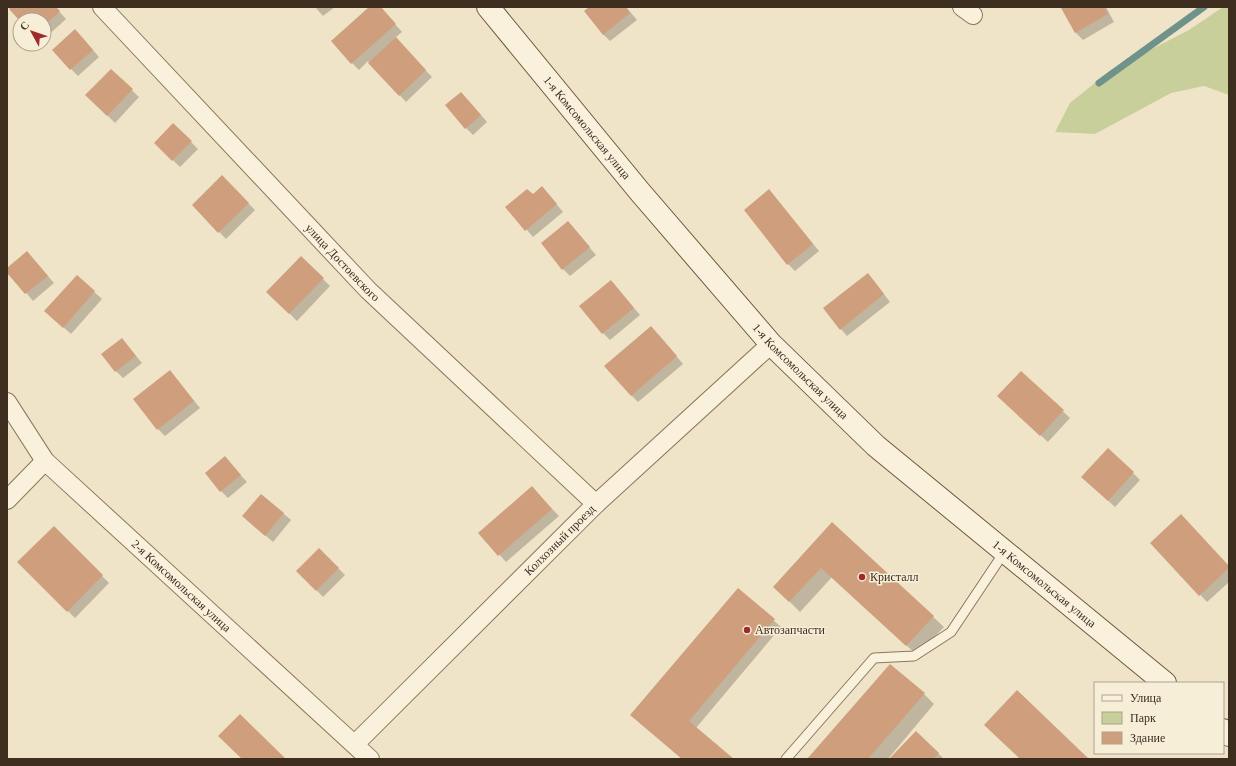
<svg xmlns="http://www.w3.org/2000/svg" width="1236" height="766" viewBox="0 0 1236 766" font-family="'Times New Roman',serif">
  <style>
    .green { fill: #c9cf9b }
    .shadow { fill: #0003 }
    .lines { fill: none; stroke-linecap: round; stroke-linejoin: round }
    .stream { stroke: #6f938a; stroke-width: 7 }
    .building { fill: #cf9f7d }
    .service-casing { stroke: #8d765c; stroke-width: 11 }
    .minor-casing { stroke: #8d765c; stroke-width: 20 }
    .secondary-casing { stroke: #6f573f; stroke-width: 24 }
    .service { stroke: #faf1dc; stroke-width: 9 }
    .minor { stroke: #faf1dc; stroke-width: 18 }
    .secondary { stroke: #faf1dc; stroke-width: 22 }
    .poi-dot { fill: #9e2a2b; stroke: #f7eed8; stroke-width: 1.5 }
    .labels { text-anchor: middle; dominant-baseline: central; stroke-width: 3; stroke-linejoin: round; paint-order: stroke }
    .street-label { font-size: 12px; fill: #3d2e20; stroke: #f7eed8 }
    .poi-label { font-size: 12px; fill: #3d2e20; stroke: #f7eed8; text-anchor: start }
  </style>
  <rect width="100%" height="100%" fill="#f0e4c8"/>
  <polygon class="green" points="1223,7 1229,7 1229,95 1204,86 1171,93 1095,134 1055,132 1070,103 1111,70 1189,30"/>
  <g class="shadow">
    <polygon points="13,7 55,7 66,19 44,39 44,20 20,20"/>
    <polygon points="315,7 335,7 323,16"/>
    <polygon points="371,7 380,7 402,32 395,38 432,77 406,102 368,61 359,70 352,63"/>
    <polygon points="591,7 626,7 637,20 610,41 603,34"/>
    <polygon points="1064,7 1106,7 1114,22 1083,40 1076,33 1062,8"/>
    <polygon points="82,37 99,57 78,76 71,69"/>
    <polygon points="111,70 139,97 115,123 87,95"/>
    <polygon points="468,100 487,122 473,135 466,128"/>
    <polygon points="173,124 198,149 180,167 155,143"/>
    <polygon points="222,177 255,210 226,239 193,205"/>
    <polygon points="769,190 819,251 795,271 788,264"/>
    <polygon points="533,195 549,195 563,212 533,237 507,207"/>
    <polygon points="568,222 596,255 570,276 563,269"/>
    <polygon points="301,257 330,286 297,321 268,292"/>
    <polygon points="34,260 54,283 33,301 7,270"/>
    <polygon points="77,276 102,299 71,334 53,318"/>
    <polygon points="611,281 640,315 610,340 603,333"/>
    <polygon points="874,281 890,302 847,336 841,329"/>
    <polygon points="658,334 683,364 638,402 631,395"/>
    <polygon points="122,339 142,363 123,378 116,371"/>
    <polygon points="170,371 200,408 165,436 158,429"/>
    <polygon points="1021,372 1070,418 1048,442 1005,403"/>
    <polygon points="225,458 247,482 228,498 221,491"/>
    <polygon points="1133,473 1140,480 1115,507 1090,484"/>
    <polygon points="532,488 559,516 506,562 480,533"/>
    <polygon points="262,495 291,520 273,542 251,523"/>
    <polygon points="832,523 944,627 917,655 832,577 800,612 785,597"/>
    <polygon points="54,527 109,583 75,618 19,562"/>
    <polygon points="1152,543 1229,567 1229,582 1207,602"/>
    <polygon points="319,549 345,575 323,597 298,571"/>
    <polygon points="738,589 781,627 696,728 732,759 682,759 639,722"/>
    <polygon points="924,694 934,704 888,759 809,759"/>
    <polygon points="916,732 944,759 890,759"/>
  </g>
  <g class="lines">
    <polyline class="stream" points="1099,83 1204,7"/>
  </g>
  <g class="building">
    <polygon points="11,7 56,7 60,11 44,26 44,20 19,20 9,9"/>
    <polygon points="369,7 381,7 396,24 351,64 331,41"/>
    <polygon points="589,7 626,7 630,13 603,35 584,11"/>
    <polygon points="1062,7 1104,7 1108,14 1075,33 1061,8"/>
    <polygon points="75,29 93,50 70,70 52,50"/>
    <polygon points="396,37 426,70 399,96 368,63"/>
    <polygon points="111,69 133,89 107,116 85,95"/>
    <polygon points="461,92 481,115 465,129 445,105"/>
    <polygon points="173,123 192,141 172,161 154,143"/>
    <polygon points="222,175 249,203 218,233 192,205"/>
    <polygon points="542,186 557,204 525,231 505,207 527,189 533,194"/>
    <polygon points="769,189 813,244 787,265 744,210"/>
    <polygon points="568,221 590,247 562,270 541,243"/>
    <polygon points="27,251 48,276 25,294 7,273 7,268"/>
    <polygon points="301,256 324,278 289,314 266,292"/>
    <polygon points="868,273 884,294 840,330 823,308"/>
    <polygon points="77,275 95,291 63,328 44,311"/>
    <polygon points="611,280 634,308 602,334 579,306"/>
    <polygon points="651,326 677,356 631,396 604,366"/>
    <polygon points="122,338 136,356 115,372 101,354"/>
    <polygon points="170,370 194,401 157,430 133,399"/>
    <polygon points="1021,371 1064,410 1040,436 997,396"/>
    <polygon points="1108,448 1134,472 1108,501 1081,477"/>
    <polygon points="225,456 241,475 220,492 205,473"/>
    <polygon points="532,486 552,509 498,556 478,533"/>
    <polygon points="261,494 284,513 265,536 242,516"/>
    <polygon points="1181,514 1229,566 1229,568 1199,596 1150,543"/>
    <polygon points="832,522 934,616 906,646 821,568 789,602 773,587"/>
    <polygon points="54,526 103,575 67,612 17,562"/>
    <polygon points="319,548 339,568 316,591 296,571"/>
    <polygon points="738,588 775,619 689,721 734,759 682,759 630,715"/>
    <polygon points="890,664 925,693 868,759 807,759"/>
    <polygon points="1017,690 1089,759 1020,759 984,725"/>
    <polygon points="240,714 286,759 242,759 218,736"/>
    <polygon points="916,731 939,753 933,759 889,759"/>
  </g>
  <g class="lines">
    <defs>
      <polyline id="service" points="786,759 874,658 914,656 951,632 1005,551"/>
      <g id="minor">
        <path id="s1" d="M102,7L368,290L596,504"/>
        <polyline points="962,7 973,15"/>
        <path id="s2" d="M7,402L45,461L370,759"/>
        <polyline points="7,500 45,461"/>
        <path id="s3" d="M355,744L596,504L771,344"/>
      </g>
      <g id="secondary">
        <path id="s4" d="M488,7L640,192L771,344L876,446L1165,683"/>
        <polyline points="1223,730 1229,735"/>
      </g>
    </defs>
    <use href="#service" class="service-casing"/>
    <use href="#minor" class="minor-casing"/>
    <use href="#secondary" class="secondary-casing"/>
    <use href="#service" class="service"/>
    <use href="#minor" class="minor"/>
    <use href="#secondary" class="secondary"/>
  </g>
  <g class="poi-dot">
    <circle cx="862" cy="577" r="4"/>
    <circle cx="747" cy="630" r="4"/>
  </g>
  <g class="labels">
    <g class="street-label">
      <text stroke="none"><textPath href="#s4" startOffset="156">1-я Комсомольская улица</textPath></text>
      <text stroke="none"><textPath href="#s1" startOffset="351">улица Достоевского</textPath></text>
      <text stroke="none"><textPath href="#s4" startOffset="480">1-я Комсомольская улица</textPath></text>
      <text stroke="none"><textPath href="#s3" startOffset="289">Колхозный проезд</textPath></text>
      <text stroke="none"><textPath href="#s4" startOffset="804">1-я Комсомольская улица</textPath></text>
      <text stroke="none"><textPath href="#s2" startOffset="255">2-я Комсомольская улица</textPath></text>
    </g>
    <g class="poi-label">
      <text x="870" y="577">Кристалл</text>
      <text x="755" y="630">Автозапчасти</text>
    </g>
  </g>
  <rect width="1236" height="766" fill="none" stroke="#3d2e20" stroke-width="16"/>
  <rect x="1094" y="682" width="130" height="72" fill="#f7eed8" stroke="#ada18e"/>
  <rect x="1102" y="695" width="20" height="6" fill="#faf1dc" stroke="#ada18e"/>
  <text x="1130" y="702" font-size="12" fill="#3d2e20">Улица</text>
  <rect x="1102" y="712" width="20" height="12" fill="#c9cf9b" stroke="#ada18e"/>
  <text x="1130" y="722" font-size="12" fill="#3d2e20">Парк</text>
  <rect x="1102" y="732" width="20" height="12" fill="#cf9f7d" stroke="#ada18e"/>
  <text x="1130" y="742" font-size="12" fill="#3d2e20">Здание</text>
  <g transform="translate(32 32) rotate(310)"><circle r="19" fill="#f7eed8" stroke="#ada18e"/>
  <path d="M0-3L7 15L0 10L-7 15Z" fill="#9e2a2b"/>
  <text y="-6" font-size="11" font-weight="bold" text-anchor="middle" fill="#3d2e20">С</text>
  </g>
</svg>
